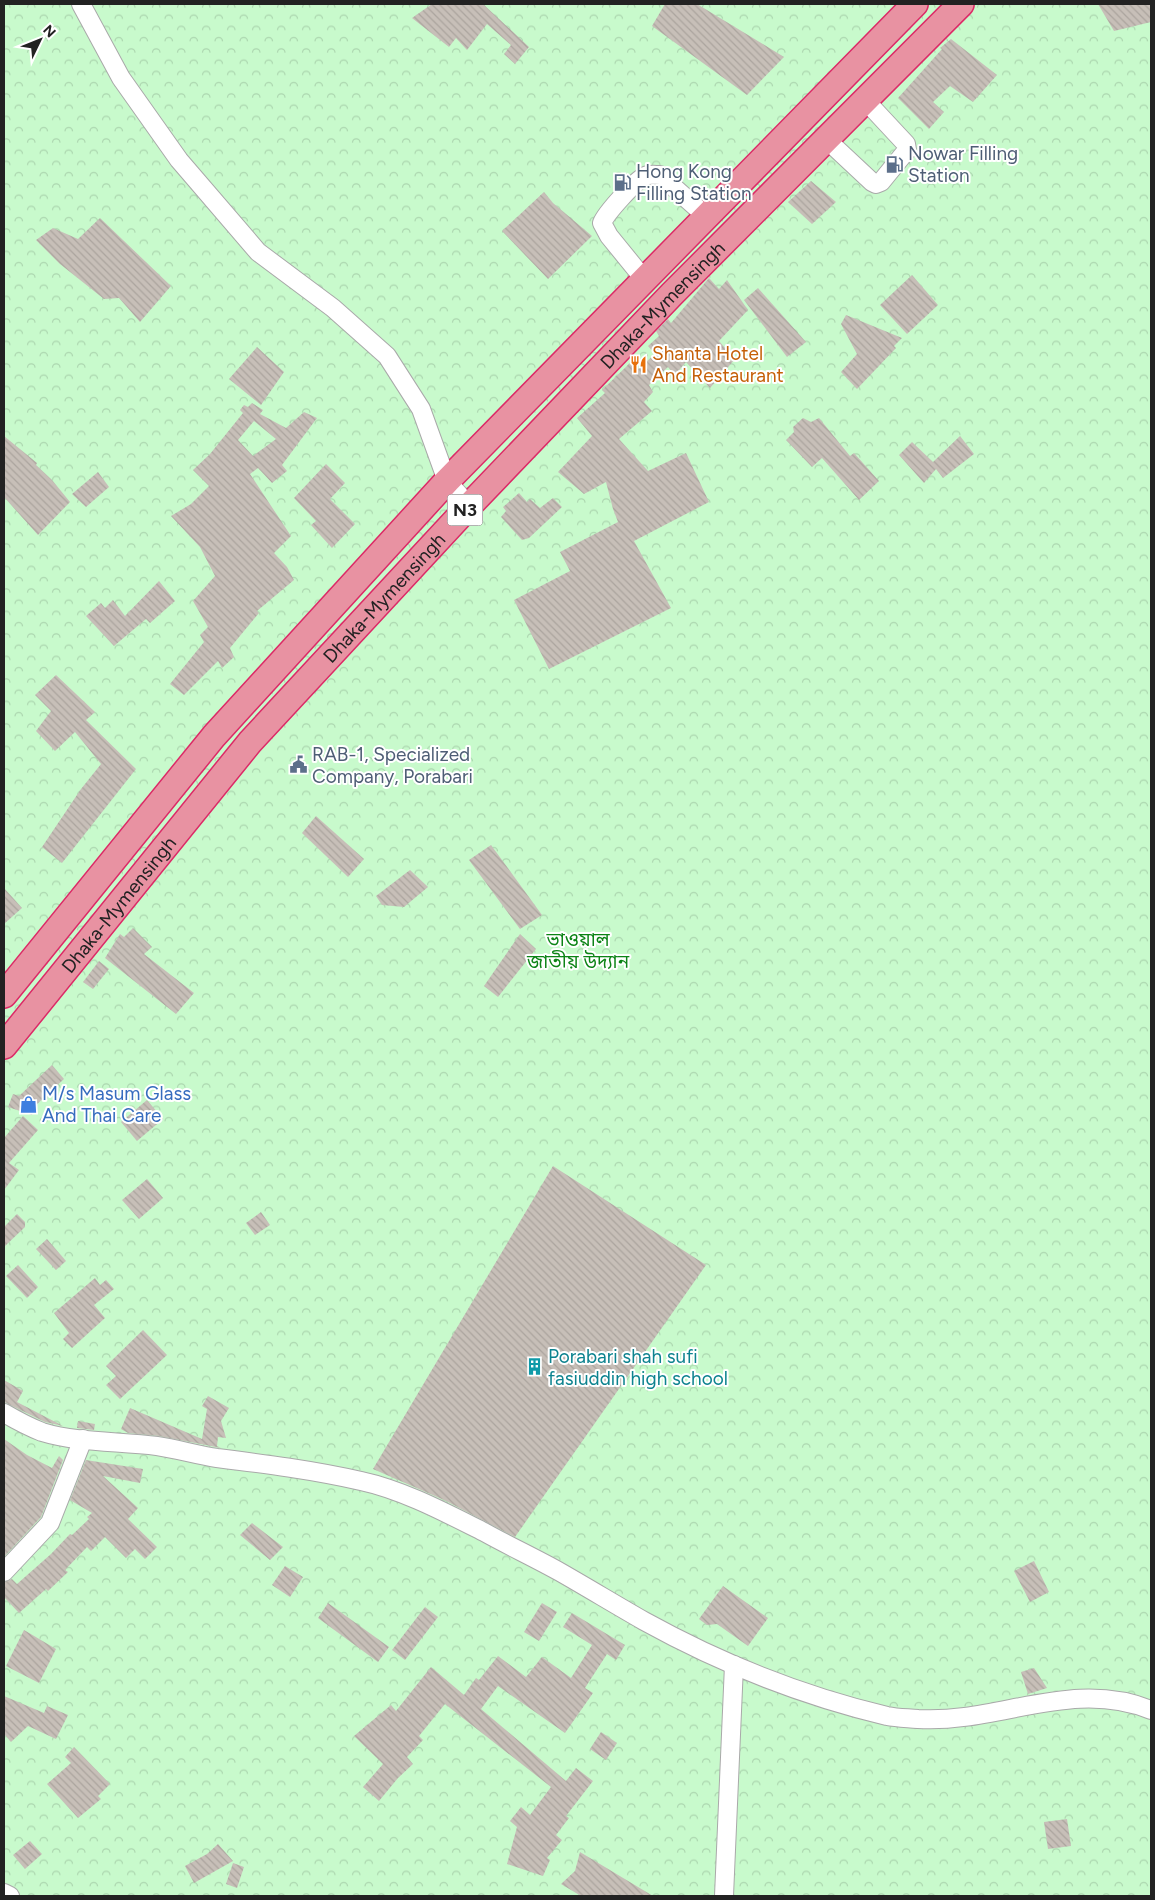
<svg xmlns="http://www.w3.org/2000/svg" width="1155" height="1900" viewBox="0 0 1155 1900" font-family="Figtree,'Noto Sans Bengali',sans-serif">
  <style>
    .park { fill: url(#park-crowns) }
    .building { fill: url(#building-back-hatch); fill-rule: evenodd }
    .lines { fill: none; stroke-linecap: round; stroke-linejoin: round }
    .minor-casing { stroke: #a9a9a9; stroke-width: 20 }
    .highway-casing { stroke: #dc2a67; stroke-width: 28 }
    .minor { stroke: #fff; stroke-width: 18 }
    .highway { stroke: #e892a2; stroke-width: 25 }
    .labels { text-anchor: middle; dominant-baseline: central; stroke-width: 4; stroke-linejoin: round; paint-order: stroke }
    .shield { fill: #fff; stroke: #646464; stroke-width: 1 }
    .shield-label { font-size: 18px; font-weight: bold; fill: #222 }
    .service-label { font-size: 19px; fill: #4e5e75; stroke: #fff; text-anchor: start }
    .street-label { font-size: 19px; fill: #222; stroke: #fff }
    .food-label { font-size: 19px; fill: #c56008; stroke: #fff; text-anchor: start }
    .park-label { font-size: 19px; fill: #0c8416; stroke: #fff }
    .shop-label { font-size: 19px; fill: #366cbe; stroke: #fff; text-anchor: start }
    .culture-label { font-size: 19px; fill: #0d838f; stroke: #fff; text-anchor: start }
  </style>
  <defs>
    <pattern id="park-crowns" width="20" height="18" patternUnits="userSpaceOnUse" patternTransform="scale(1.25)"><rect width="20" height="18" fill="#c8facc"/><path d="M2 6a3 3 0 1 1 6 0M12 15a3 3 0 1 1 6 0" fill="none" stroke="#acd6af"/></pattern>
    <pattern id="building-back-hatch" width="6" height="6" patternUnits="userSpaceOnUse" patternTransform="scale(1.25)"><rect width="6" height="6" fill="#c7bfb8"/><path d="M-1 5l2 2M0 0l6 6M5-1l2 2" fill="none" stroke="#aba49e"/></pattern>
  </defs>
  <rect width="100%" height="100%" fill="#f2efe9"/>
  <rect class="park" x="4" y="4" width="1147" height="1892"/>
  <g class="building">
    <polygon points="432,4 483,4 529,47 515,64 504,54 511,45 487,24 467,50 456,38 449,47 412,18"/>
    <polygon points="665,4 697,4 784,57 747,95 652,26"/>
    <polygon points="1098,4 1151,4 1151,22 1114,31"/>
    <polygon points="951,39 997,75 973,102 950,86 933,102 944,112 929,129 898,98 942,49 940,48"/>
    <polygon points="811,181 836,202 812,224 788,202"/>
    <polygon points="544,192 553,203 592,236 548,279 502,231"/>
    <polygon points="100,218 171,286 140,322 119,298 104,299 60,264 36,240 53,228 78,239"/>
    <polygon points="912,275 938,305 907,334 880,305"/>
    <polygon points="709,278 719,289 727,280 748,310 719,341 735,359 710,388 686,362 675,375 668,367 649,385 653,392 644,402 652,411 619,439 648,471 686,453 709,502 634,541 671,608 549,669 514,600 570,571 560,552 618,522 613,509 606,482 584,494 558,472 592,436 577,418 605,393 602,390 630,363 637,370 655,354 648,346 659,336 656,331 668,319 671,323"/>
    <polygon points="758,288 806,342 787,357 744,300"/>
    <polygon points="846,315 902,338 894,346 896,348 857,389 841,372 857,354 841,324"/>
    <polygon points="257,347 284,372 261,405 229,379"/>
    <path d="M252,403L263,410L260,414L286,428L304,412L317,418L282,465L287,471L272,483L258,468L250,474L291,536L274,553L287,567L294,580L257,611L259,613L230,648L234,657L222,668L218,661L184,695L170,684L204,642L200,635L208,627L193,601L215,576L200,547L171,516L191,504L209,486L193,470L210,454L243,413L240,410L244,405L248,407ZM254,421L276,439L253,456L238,440Z"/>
    <polygon points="803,418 811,422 819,418 850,456 854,453 879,481 859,500 822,458 812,467 786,440 794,432 793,427"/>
    <polygon points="4,436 37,463 36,465 52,480 70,502 38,535 4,497"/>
    <polygon points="960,436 974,454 943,478 936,469 924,483 899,455 912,442 933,462"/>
    <polygon points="326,464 345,483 330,499 355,524 332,548 311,525 316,521 294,498"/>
    <polygon points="98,472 109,487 86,507 72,494"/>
    <polygon points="519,493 527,502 530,499 540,508 553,498 562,507 529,538 522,540 501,517 506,511 503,507"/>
    <polygon points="159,581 175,601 150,623 146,619 114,646 86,616 101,603 105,608 113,600 125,616"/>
    <polygon points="56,675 95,712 86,720 136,769 62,863 42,847 81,789 101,764 75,732 55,751 36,731 51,711 35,695"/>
    <polygon points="316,816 364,859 348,877 302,833"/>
    <polygon points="491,845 542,915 520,929 469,860"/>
    <polygon points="410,870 428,887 404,907 382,905 376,896"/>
    <polygon points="4,888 22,908 4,924"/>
    <polygon points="133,928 152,947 144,954 194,993 176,1014 105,958 120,934 124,937"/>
    <polygon points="520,934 536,949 498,997 484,986"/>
    <polygon points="99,961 109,969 93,989 83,982"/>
    <polygon points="52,1065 64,1079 34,1107 32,1115 8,1107 13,1094 19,1096"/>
    <polygon points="147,1100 163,1119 137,1141 121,1122"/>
    <polygon points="23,1116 38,1130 9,1163 19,1170 4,1190 4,1138"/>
    <polygon points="553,1166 706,1265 515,1537 444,1500 373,1469"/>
    <polygon points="147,1179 163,1198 139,1219 122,1200"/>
    <polygon points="261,1212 270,1225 255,1235 246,1223"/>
    <polygon points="17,1214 25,1222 25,1227 4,1247 4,1227"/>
    <polygon points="47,1239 66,1261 56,1270 36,1249"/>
    <polygon points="18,1265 38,1287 27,1298 6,1276"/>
    <polygon points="95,1278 100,1285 106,1280 114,1289 94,1305 105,1318 72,1348 63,1339 69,1333 54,1313"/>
    <polygon points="143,1330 167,1355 120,1399 106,1385 116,1376 106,1366"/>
    <polygon points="4,1380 23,1391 17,1402 63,1426 45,1422 4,1402"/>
    <polygon points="208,1396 229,1408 221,1421 226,1438 218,1437 217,1446 221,1448 159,1436 128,1433 121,1429 130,1408 202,1439 207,1409 202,1406"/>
    <polygon points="78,1421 95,1424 94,1430 77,1428"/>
    <polygon points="4,1439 27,1455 52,1468 59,1456 63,1460 41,1517 4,1557"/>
    <polygon points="86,1460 143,1469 140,1483 103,1476 138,1508 128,1519 157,1547 145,1559 135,1549 126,1558 105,1537 91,1551 87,1547 65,1570 68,1572 48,1591 46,1589 19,1613 4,1597 4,1582 12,1579 17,1584 51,1554 70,1534 72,1535 89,1519 87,1517 92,1513 70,1500"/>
    <polygon points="252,1523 283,1547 270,1560 240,1535"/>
    <polygon points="1034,1561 1049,1592 1030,1602 1014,1571"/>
    <polygon points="285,1566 303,1577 290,1597 272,1585"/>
    <polygon points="723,1586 768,1618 748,1646 717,1624 707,1625 699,1619"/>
    <polygon points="328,1603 389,1647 378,1662 318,1618"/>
    <polygon points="542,1603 557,1612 539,1641 524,1632"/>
    <polygon points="425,1607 438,1617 405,1660 392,1650"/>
    <polygon points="572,1613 625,1645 616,1660 607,1654 585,1688 593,1693 565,1733 498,1686 481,1709 566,1781 576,1768 593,1781 566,1816 569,1818 556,1835 562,1840 547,1858 550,1860 543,1876 507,1864 517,1827 510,1821 521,1807 530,1815 551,1787 445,1704 419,1736 423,1740 407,1757 413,1764 398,1778 379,1801 363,1787 383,1764 354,1736 391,1705 396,1711 431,1667 464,1695 476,1678 479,1680 498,1656 526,1677 542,1657 571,1678 592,1645 563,1627"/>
    <polygon points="24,1630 56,1649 39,1683 6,1666"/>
    <polygon points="1034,1668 1047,1688 1028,1694 1021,1672"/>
    <polygon points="4,1696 44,1713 47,1706 68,1715 56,1739 28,1726 11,1742 4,1734"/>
    <polygon points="601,1732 617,1743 606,1760 590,1749"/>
    <polygon points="74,1747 110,1784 98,1796 101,1799 78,1818 47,1784 71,1763 65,1757"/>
    <polygon points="1067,1819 1071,1846 1048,1849 1044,1822"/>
    <polygon points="30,1841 42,1854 25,1869 13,1855"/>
    <polygon points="218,1844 233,1861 194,1883 185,1866 207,1854"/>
    <polygon points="580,1852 653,1896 581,1896 561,1884 575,1871"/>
    <polygon points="233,1863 244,1867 237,1888 226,1884"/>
  </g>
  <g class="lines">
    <defs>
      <g id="minor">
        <polyline points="81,4 121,78 179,160 258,252 333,308 387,356 421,409 447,481 469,506"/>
        <polyline points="826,139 872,182 876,184 881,182 907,150 906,144 865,100"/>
        <path d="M644,279L609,236L602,223C606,213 635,181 645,176C649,174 655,175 660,175L706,216"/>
        <path d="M4,1413C16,1420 29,1427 42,1432C78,1443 119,1441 157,1446C177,1449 197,1455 217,1458C265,1464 313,1470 361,1481C403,1490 446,1513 484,1532C509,1546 535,1558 560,1572C588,1588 616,1605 644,1621C720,1663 803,1696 887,1716C897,1718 907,1718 918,1719C998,1724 1071,1678 1151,1710"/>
        <polyline points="4,1572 50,1523 83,1439"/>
        <polyline points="4,1893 10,1896"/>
        <polyline points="724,1896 734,1665"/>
      </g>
      <g id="highway">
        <polyline points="4,995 214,736 447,481 915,4"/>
        <path id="s1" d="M4,1046L250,742L469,506L672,294L961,4"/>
      </g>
    </defs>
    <use href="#minor" class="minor-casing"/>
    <use href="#highway" class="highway-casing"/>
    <use href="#minor" class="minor"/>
    <use href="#highway" class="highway"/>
  </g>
  <defs>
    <symbol id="fuel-bare" viewBox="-9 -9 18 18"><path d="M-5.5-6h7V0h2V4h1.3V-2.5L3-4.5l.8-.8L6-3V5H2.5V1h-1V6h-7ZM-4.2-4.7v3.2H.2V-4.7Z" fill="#5c6f8a" stroke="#fff" stroke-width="2.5" paint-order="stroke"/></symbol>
    <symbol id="restaurant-bare" viewBox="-9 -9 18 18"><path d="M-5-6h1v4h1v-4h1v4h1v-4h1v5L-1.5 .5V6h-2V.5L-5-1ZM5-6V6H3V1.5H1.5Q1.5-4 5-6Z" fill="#e8710a" stroke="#fff" stroke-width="2.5" paint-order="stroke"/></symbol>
    <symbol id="civic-bare" viewBox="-9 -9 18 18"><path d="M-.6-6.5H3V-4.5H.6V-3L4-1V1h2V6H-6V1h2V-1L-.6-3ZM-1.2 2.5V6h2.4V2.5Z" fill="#5c6f8a" stroke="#fff" stroke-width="2.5" paint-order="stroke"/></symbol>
    <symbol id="shop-bare" viewBox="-9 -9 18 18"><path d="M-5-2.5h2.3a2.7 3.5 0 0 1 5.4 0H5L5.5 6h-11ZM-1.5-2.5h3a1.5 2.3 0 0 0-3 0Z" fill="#3f7fe0" stroke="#fff" stroke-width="2.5" paint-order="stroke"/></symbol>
    <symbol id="building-bare" viewBox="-9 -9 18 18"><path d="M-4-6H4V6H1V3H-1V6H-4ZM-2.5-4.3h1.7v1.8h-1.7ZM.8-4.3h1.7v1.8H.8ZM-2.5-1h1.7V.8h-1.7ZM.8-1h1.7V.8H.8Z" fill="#0f9aa8" stroke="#fff" stroke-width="2.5" paint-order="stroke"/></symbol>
  </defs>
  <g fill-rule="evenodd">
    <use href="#fuel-bare" x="882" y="152" width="25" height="25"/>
    <use href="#fuel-bare" x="610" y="170" width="25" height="25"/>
    <use href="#restaurant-bare" x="626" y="352" width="25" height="25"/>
    <use href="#civic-bare" x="286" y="752" width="25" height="25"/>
    <use href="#shop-bare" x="16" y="1092" width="25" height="25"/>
    <use href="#building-bare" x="522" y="1354" width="25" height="25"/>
  </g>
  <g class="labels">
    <rect class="shield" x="447.5" y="494.5" width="35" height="31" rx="4"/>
    <g class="shield-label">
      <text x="465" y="510">N3</text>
    </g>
    <g class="service-label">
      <text x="908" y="153">Nowar Filling<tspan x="908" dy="22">Station</tspan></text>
      <text x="636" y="171">Hong Kong<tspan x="636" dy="22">Filling Station</tspan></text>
      <text x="312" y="754">RAB-1, Specialized<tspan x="312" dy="22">Company, Porabari</tspan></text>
    </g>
    <g class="street-label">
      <text stroke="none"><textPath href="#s1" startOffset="992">Dhaka-Mymensingh</textPath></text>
      <text stroke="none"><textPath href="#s1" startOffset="588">Dhaka-Mymensingh</textPath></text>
      <text stroke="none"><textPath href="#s1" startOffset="182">Dhaka-Mymensingh</textPath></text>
    </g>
    <g class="food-label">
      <text x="652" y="353">Shanta Hotel<tspan x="652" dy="22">And Restaurant</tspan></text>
    </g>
    <g class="park-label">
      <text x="578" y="939">ভাওয়াল<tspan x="578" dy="22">জাতীয় উদ্যান</tspan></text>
    </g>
    <g class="shop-label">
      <text x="42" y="1093">M/s Masum Glass<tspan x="42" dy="22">And Thai Care</tspan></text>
    </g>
    <g class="culture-label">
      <text x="548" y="1356">Porabari shah sufi<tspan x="548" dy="22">fasiuddin high school</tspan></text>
    </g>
  </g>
  <rect width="1155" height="1900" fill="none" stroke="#222222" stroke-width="10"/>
  <g transform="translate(40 40) rotate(47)" stroke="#ffffff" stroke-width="4" paint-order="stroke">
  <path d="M0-4L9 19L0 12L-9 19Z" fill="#222222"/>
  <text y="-8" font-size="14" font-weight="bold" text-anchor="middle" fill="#222222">N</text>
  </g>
</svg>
